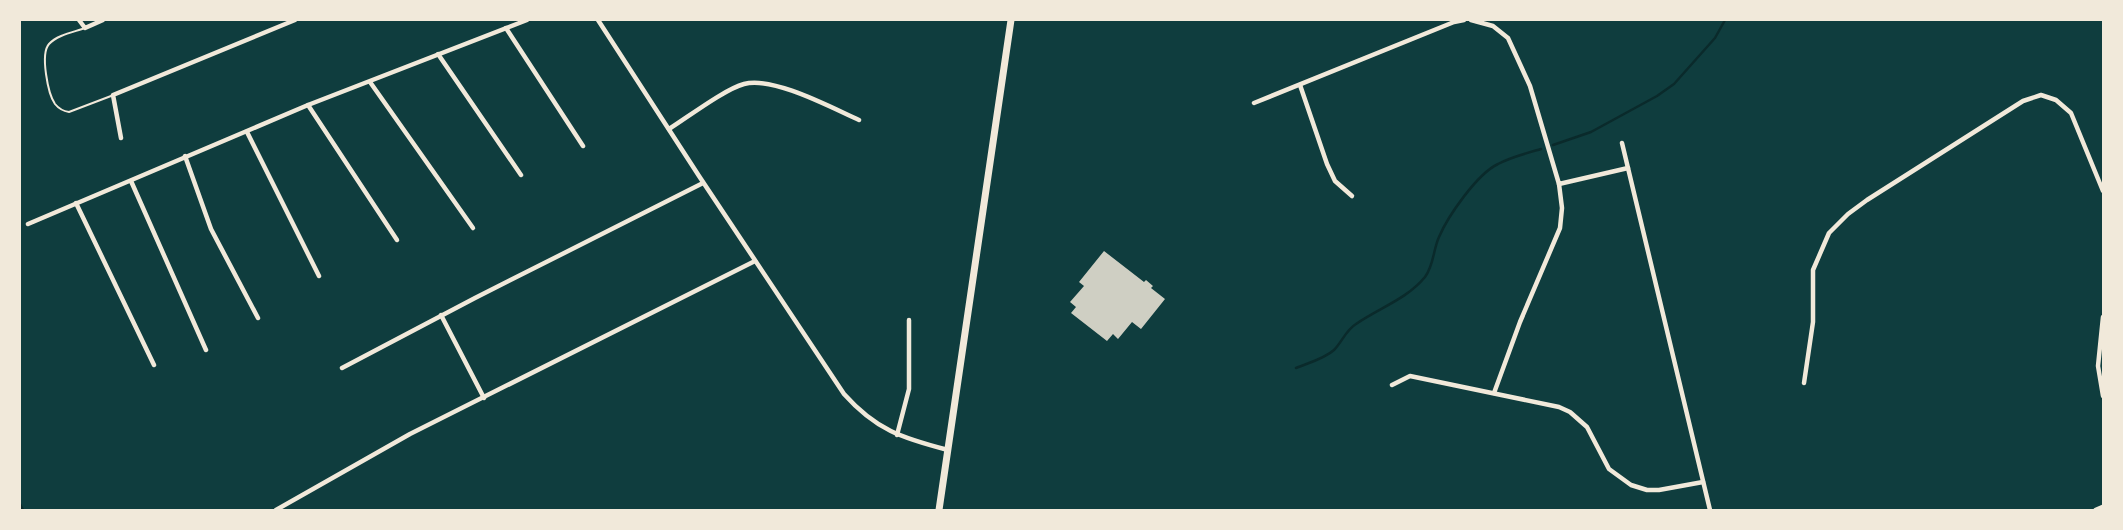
<svg xmlns="http://www.w3.org/2000/svg" width="2123" height="530" viewBox="0 0 2123 530" font-family="'Archivo Narrow',sans-serif">
  <style>
    .lines { fill: none; stroke-linecap: round; stroke-linejoin: round }
    .stream { stroke: #0a2a2b; stroke-width: 2.5 }
    .building { fill: #cfcfc3 }
    .service { stroke: #f1e9da; stroke-width: 2 }
    .minor { stroke: #f1e9da; stroke-width: 4.5 }
    .tertiary { stroke: #f1e9da; stroke-width: 5 }
    .primary { stroke: #f1e9da; stroke-width: 7 }
  </style>
  <rect width="100%" height="100%" fill="#0f3d3e"/>
  <g class="lines">
    <g class="stream">
      <polyline points="1553,145 1591,132 1657,96 1674,84 1715,38 1725,20"/>
      <path d="M1296,368C1308,363 1324,359 1334,350C1342,342 1346,330 1356,324C1379,308 1407,299 1425,277C1434,265 1433,250 1439,237C1448,216 1477,174 1498,164C1511,157 1527,153 1541,149"/>
      <polyline points="20,504 23,510"/>
    </g>
  </g>
  <polygon class="building" points="1104,251 1144,282 1146,280 1153,286 1151,288 1165,299 1141,329 1132,322 1118,339 1113,334 1107,341 1071,313 1076,307 1070,302 1084,286 1079,282"/>
  <g class="lines">
    <path class="service" d="M85,28C74,32 57,35 49,44C40,54 48,94 55,104C59,109 63,111 69,112L111,96"/>
    <g class="minor">
      <polyline points="79,20 85,28 103,20"/>
      <path d="M598,20L699,176L844,394C876,430 902,438 948,450"/>
      <polyline points="1471,20 1493,26 1508,38 1530,86 1559,184 1628,168"/>
      <polyline points="506,28 583,146"/>
      <polyline points="438,54 521,175"/>
      <polyline points="370,82 473,228"/>
      <polyline points="1300,85 1327,164 1335,181 1352,196"/>
      <polyline points="1254,103 1454,22 1464,20"/>
      <polyline points="308,105 397,240"/>
      <path d="M669,129C688,117 725,89 744,84C773,76 832,108 859,120"/>
      <polyline points="247,132 319,276"/>
      <polyline points="121,138 113,95 295,20"/>
      <polyline points="1622,143 1710,510"/>
      <polyline points="185,156 211,229 258,318"/>
      <polyline points="131,181 206,350"/>
      <polyline points="76,203 154,365"/>
      <polyline points="28,224 308,105 527,20"/>
      <polyline points="441,315 484,398"/>
      <polyline points="2103,317 2098,366 2103,396"/>
      <polyline points="342,368 475,298 703,183"/>
      <polyline points="1804,383 1813,322 1813,270 1829,233 1848,214 1867,200 2023,101 2041,95 2056,100 2071,113 2103,191"/>
      <polyline points="1392,385 1410,376 1559,407 1570,412 1587,427 1609,469 1631,485 1647,490 1659,490 1703,482"/>
      <polyline points="1494,393 1520,322 1560,228 1562,208 1559,184"/>
      <polyline points="897,435 909,389 909,320"/>
      <polyline points="276,510 410,434 755,261"/>
    </g>
    <polyline class="tertiary" points="2096,510 2103,507"/>
    <polyline class="primary" points="939,510 1011,20"/>
  </g>
  <rect width="2123" height="530" fill="none" stroke="#f1e9da" stroke-width="42"/>
</svg>
